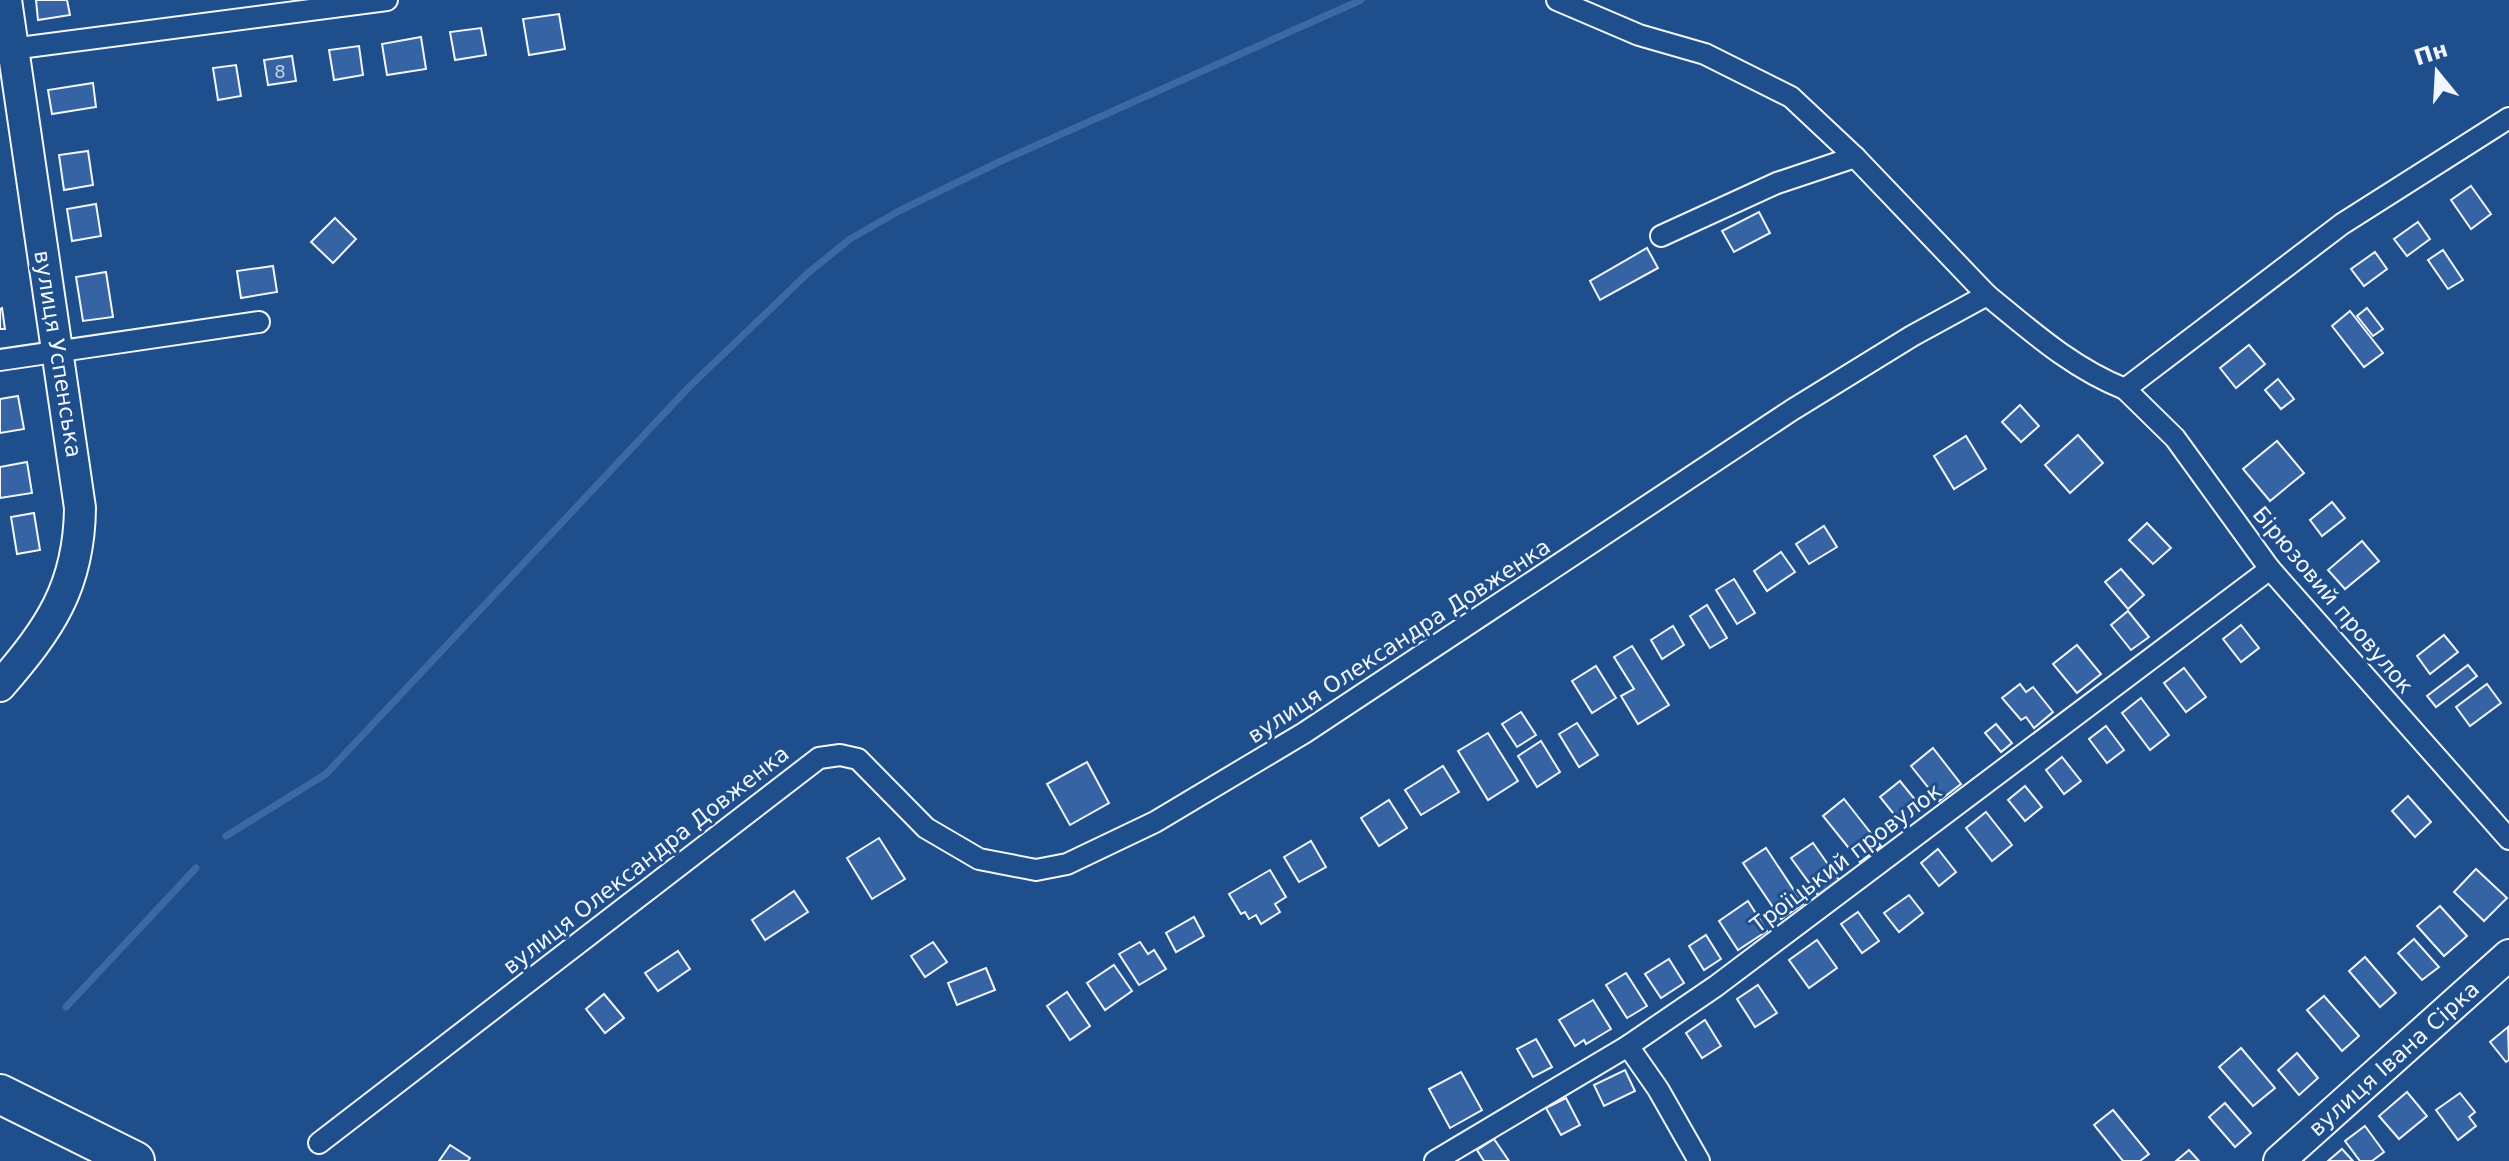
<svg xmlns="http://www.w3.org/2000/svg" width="2509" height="1161" viewBox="0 0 2509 1161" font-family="'DejaVu Sans',sans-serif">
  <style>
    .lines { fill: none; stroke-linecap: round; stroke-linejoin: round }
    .stream { stroke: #3b69a3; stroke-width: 7 }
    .building { fill: #3563a3; stroke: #f2f6ff; stroke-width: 2 }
    .street-casing { stroke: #f2f6ff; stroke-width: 24 }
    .secondary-casing { stroke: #f2f6ff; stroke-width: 34 }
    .highway-casing { stroke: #f2f6ff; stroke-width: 42 }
    .street { stroke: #1f4e8c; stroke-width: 20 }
    .secondary { stroke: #1f4e8c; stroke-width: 30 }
    .highway { stroke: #1f4e8c; stroke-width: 38 }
    .labels { text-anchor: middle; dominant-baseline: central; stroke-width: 6; stroke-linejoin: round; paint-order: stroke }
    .number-label { font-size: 18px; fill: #c3d1e8 }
    .street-label { font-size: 22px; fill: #f2f6ff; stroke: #1f4e8c }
  </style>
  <rect width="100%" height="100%" fill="#1f4e8c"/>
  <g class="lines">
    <g class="stream">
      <polyline points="226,836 326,774 689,387 808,273 850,239 899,211 1001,161 1361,0"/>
      <polyline points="66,1007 196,868"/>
    </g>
  </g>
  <g class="building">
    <polygon points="36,0 67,0 70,15 38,20"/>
    <polygon points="559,14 565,49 529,55 523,19"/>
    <polygon points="481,28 486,55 455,60 450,32"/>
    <polygon points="421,37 426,69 387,75 382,44"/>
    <polygon points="359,46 363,75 334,80 329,50"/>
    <polygon points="292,56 296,81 268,85 264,60"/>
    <polygon points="236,65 241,96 218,100 213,68"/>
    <polygon points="93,83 96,107 52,114 48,90"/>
    <polygon points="88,151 93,185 64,190 59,155"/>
    <polygon points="2471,186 2491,214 2471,229 2451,200"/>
    <polygon points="96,204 101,236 72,241 67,209"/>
    <polygon points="1759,212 1770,233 1734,252 1722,231"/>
    <polygon points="335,218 356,239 333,263 311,242"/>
    <polygon points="2418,222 2430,239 2407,256 2394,239"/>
    <polygon points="1647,248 1658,268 1600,300 1590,281"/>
    <polygon points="2443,250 2463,280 2448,289 2428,260"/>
    <polygon points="2375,252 2387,269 2364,286 2351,269"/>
    <polygon points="273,266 277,292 241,298 237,271"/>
    <polygon points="106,272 113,317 83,321 76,277"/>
    <polygon points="2,308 5,329 0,329 0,309"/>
    <polygon points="2367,308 2383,329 2373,336 2357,316"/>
    <polygon points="2350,311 2383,353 2364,367 2332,326"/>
    <polygon points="2249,345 2265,364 2236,388 2220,368"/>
    <polygon points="2278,379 2294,399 2281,409 2265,390"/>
    <polygon points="18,396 24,429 0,433 0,399"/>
    <polygon points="2020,405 2039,426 2021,442 2002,422"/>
    <polygon points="2078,435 2103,463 2070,493 2045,465"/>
    <polygon points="1966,436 1986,469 1954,489 1934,456"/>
    <polygon points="2277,441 2304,473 2270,501 2243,469"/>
    <polygon points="27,462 32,493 0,498 0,467"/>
    <polygon points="2332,502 2345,518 2322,536 2310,520"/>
    <polygon points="34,513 40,550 17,554 11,517"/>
    <polygon points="2147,523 2171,548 2153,564 2129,540"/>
    <polygon points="1824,526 1837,547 1809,564 1796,544"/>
    <polygon points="2362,541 2379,561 2345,589 2328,570"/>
    <polygon points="1781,552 1795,572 1767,591 1754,571"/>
    <polygon points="2121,569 2144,595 2128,609 2105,582"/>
    <polygon points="1734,579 1755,613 1737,624 1716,590"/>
    <polygon points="1707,605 1727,638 1710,648 1690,616"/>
    <polygon points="2128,611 2149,637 2131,650 2111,625"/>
    <polygon points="2241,625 2259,648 2241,662 2223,639"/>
    <polygon points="1673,626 1684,645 1662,659 1651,640"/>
    <polygon points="2444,635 2458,652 2430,674 2417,656"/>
    <polygon points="2077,645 2101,674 2077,693 2053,664"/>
    <polygon points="1632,646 1669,705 1638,724 1621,696 1634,689 1614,657"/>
    <polygon points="2468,665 2477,676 2436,707 2427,696"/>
    <polygon points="1596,666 1616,698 1592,713 1572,681"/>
    <polygon points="2184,668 2206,697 2186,712 2164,683"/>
    <polygon points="2020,684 2026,692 2033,687 2053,712 2034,728 2026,717 2021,720 2002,698"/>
    <polygon points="2487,684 2501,703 2470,726 2456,707"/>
    <polygon points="2141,698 2169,735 2150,750 2122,713"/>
    <polygon points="1521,712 1536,735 1517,747 1502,724"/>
    <polygon points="1577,723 1598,755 1579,767 1559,734"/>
    <polygon points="1996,724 2012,743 2001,752 1985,733"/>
    <polygon points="2106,726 2124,750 2107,763 2089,739"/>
    <polygon points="1488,733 1518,781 1488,800 1458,751"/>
    <polygon points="1541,741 1560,772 1537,787 1518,756"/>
    <polygon points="1933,748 1961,784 1939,801 1911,766"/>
    <polygon points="2062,757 2081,781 2064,794 2046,770"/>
    <polygon points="1087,762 1109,803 1070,825 1047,784"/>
    <polygon points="1443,766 1459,792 1421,815 1405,790"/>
    <polygon points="1900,781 1921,807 1901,823 1880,797"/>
    <polygon points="2025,786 2042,807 2025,821 2008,800"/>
    <polygon points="2408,796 2431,822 2415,837 2392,811"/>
    <polygon points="1844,799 1881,846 1860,862 1823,816"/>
    <polygon points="1389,800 1407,828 1379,846 1361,818"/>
    <polygon points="1986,812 2012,845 1992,861 1966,828"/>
    <polygon points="879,838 905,879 872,899 847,858"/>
    <polygon points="1311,841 1326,867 1299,882 1284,857"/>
    <polygon points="1813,843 1839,880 1818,895 1791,858"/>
    <polygon points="1766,848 1803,904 1781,919 1743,863"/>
    <polygon points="1938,849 1956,872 1939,886 1921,863"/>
    <polygon points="2476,869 2507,898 2484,921 2454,892"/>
    <polygon points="1270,870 1286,897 1275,904 1280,912 1261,924 1256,915 1249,919 1245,912 1241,914 1229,894"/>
    <polygon points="794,891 808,912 765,940 752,920"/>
    <polygon points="1909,895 1923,913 1899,932 1884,913"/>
    <polygon points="1748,901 1767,931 1738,950 1719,921"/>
    <polygon points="2440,906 2467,936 2444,956 2417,926"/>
    <polygon points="1858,912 1879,941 1862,953 1841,924"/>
    <polygon points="1194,917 1204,936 1176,952 1166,933"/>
    <polygon points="1706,935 1721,959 1704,970 1689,946"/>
    <polygon points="2414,939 2439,967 2422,980 2398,953"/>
    <polygon points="1817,940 1837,968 1809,988 1789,960"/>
    <polygon points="933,942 947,962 925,977 911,956"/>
    <polygon points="1140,942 1148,954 1154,950 1166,969 1139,985 1119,954"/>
    <polygon points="678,951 690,969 658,991 645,973"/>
    <polygon points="2365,957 2396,993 2380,1007 2349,971"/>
    <polygon points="1669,959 1684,983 1661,998 1645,974"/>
    <polygon points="1114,965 1132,991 1105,1010 1087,983"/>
    <polygon points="986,968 995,990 957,1005 948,983"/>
    <polygon points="1626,973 1647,1006 1627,1018 1606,985"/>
    <polygon points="1758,985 1777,1013 1755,1027 1737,999"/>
    <polygon points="1067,992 1090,1026 1070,1040 1047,1006"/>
    <polygon points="604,994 624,1018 605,1033 586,1009"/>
    <polygon points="2324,996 2359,1036 2342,1051 2307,1010"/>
    <polygon points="1593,1000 1611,1029 1586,1044 1584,1040 1575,1046 1559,1020"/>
    <polygon points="1705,1020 1721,1046 1702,1058 1686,1033"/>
    <polygon points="2508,1027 2509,1060 2506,1062 2490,1042"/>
    <polygon points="1536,1039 1552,1067 1533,1077 1517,1049"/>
    <polygon points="2241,1048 2275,1088 2253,1106 2219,1067"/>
    <polygon points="2297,1053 2318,1078 2299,1095 2278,1070"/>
    <polygon points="1625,1070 1635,1091 1604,1106 1594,1085"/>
    <polygon points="1461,1072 1482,1110 1450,1128 1429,1089"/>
    <polygon points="2407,1092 2427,1116 2399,1139 2379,1116"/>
    <polygon points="2460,1093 2475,1112 2469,1117 2476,1126 2458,1140 2436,1110"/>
    <polygon points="1566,1098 1580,1125 1561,1135 1546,1108"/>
    <polygon points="2225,1103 2251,1133 2235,1147 2209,1117"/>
    <polygon points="2113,1110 2149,1154 2140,1161 2123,1161 2094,1125"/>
    <polygon points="2365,1126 2384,1152 2372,1161 2360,1161 2345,1141"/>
    <polygon points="1494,1139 1509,1161 1484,1161 1477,1150"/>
    <polygon points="450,1145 470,1158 468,1161 439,1161"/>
    <polygon points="2342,1149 2353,1161 2328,1161"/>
    <polygon points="2189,1150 2199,1161 2176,1161"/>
  </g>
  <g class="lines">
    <defs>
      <g id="street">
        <polyline points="1557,0 1639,35 1705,54 1791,97 1855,157 1987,295"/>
        <polyline points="4,50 387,0"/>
        <polyline points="1661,236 1777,183 1855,157"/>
        <polyline points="0,360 259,322"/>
        <polyline points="2125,389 2175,438 2270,569 2509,839"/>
        <polyline points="1628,1046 1658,1089 1699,1161"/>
        <path d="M319,1143L819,758L840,755L858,759L926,828L979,859L1036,870L1067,864L1155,822L1304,733L1792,410L1912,336L1987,295C2031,331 2072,368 2125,389L2342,224L2509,118"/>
        <polyline points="1435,1161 1628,1046 1716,986 2270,569"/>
      </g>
      <g id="secondary">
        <path d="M0,686C50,628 79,587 80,508L6,0"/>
        <path id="s1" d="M2279,1161L2509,955"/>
      </g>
      <polyline id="highway" points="0,1094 135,1161"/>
    </defs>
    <use href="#street" class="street-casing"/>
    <use href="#secondary" class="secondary-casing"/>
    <use href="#highway" class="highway-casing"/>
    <use href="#street" class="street"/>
    <use href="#secondary" class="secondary"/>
    <use href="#highway" class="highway"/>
  </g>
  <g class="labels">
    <g class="number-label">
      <text x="280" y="71">8</text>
    </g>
    <g class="street-label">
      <text transform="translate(58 354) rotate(81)">вулиця Успенська</text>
      <text transform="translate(2333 600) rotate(50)">Бірюзовий провулок</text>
      <text transform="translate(1399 641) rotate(-33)">вулиця Олександра Довженка</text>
      <text transform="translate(1846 858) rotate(-37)">Троїцький провулок</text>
      <text transform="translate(646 860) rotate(-38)">вулиця Олександра Довженка</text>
      <text stroke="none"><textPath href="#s1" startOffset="154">вулиця Івана Сірка</textPath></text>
    </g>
  </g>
  <g transform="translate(2437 72) rotate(342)" stroke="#1f4e8c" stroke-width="6" paint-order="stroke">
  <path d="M0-6L14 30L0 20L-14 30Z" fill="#f2f6ff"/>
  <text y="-12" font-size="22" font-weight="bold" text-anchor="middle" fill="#f2f6ff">Пн</text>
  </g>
</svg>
